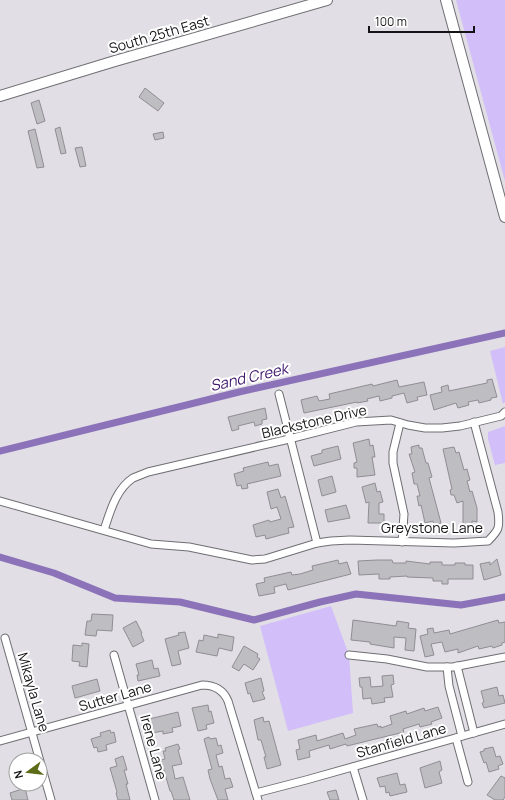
<svg xmlns="http://www.w3.org/2000/svg" width="505" height="800" viewBox="0 0 505 800" font-family="Manrope,sans-serif">
  <style>
    .green { fill: #d2bef9 }
    .lines { fill: none; stroke-linecap: round; stroke-linejoin: round }
    .canal { stroke: #8c73b9; stroke-width: 7 }
    .building { fill: #bebdc2; stroke: #908e94 }
    .street-casing { stroke: #6f6e73; stroke-width: 9 }
    .secondary-casing { stroke: #6f6e73; stroke-width: 12 }
    .street { stroke: #fff; stroke-width: 7 }
    .secondary { stroke: #fff; stroke-width: 10 }
    .labels { text-anchor: middle; dominant-baseline: central; stroke-width: 4; stroke-linejoin: round; paint-order: stroke }
    .street-label { font-size: 14px; fill: #141315; stroke: #fff }
    .water-label { font-size: 15px; font-style: italic; fill: #40186d; stroke: #fff }
  </style>
  <rect width="100%" height="100%" fill="#e1dfe5"/>
  <g class="green">
    <polygon points="456,0 505,0 505,181"/>
    <polygon points="505,347 505,402 503,404 490,351"/>
    <polygon points="505,426 505,463 495,465 488,439 488,432"/>
    <polygon points="331,606 349,655 353,713 288,731 260,626"/>
  </g>
  <g class="lines">
    <g class="canal">
      <polyline points="0,451 239,392 505,333"/>
      <polyline points="0,557 54,573 115,598 180,602 254,620 320,602 356,594 461,605 505,597"/>
    </g>
  </g>
  <g class="building">
    <polygon points="145,88 164,103 158,111 139,97"/>
    <polygon points="39,100 45,121 37,124 31,103"/>
    <polygon points="60,127 66,153 61,154 55,129"/>
    <polygon points="35,129 44,167 37,168 28,131"/>
    <polygon points="163,132 164,138 155,140 153,134"/>
    <polygon points="82,147 86,166 80,167 75,148"/>
    <polygon points="492,379 497,397 491,398 491,400 479,403 478,400 468,402 469,405 458,408 456,403 434,410 430,395 442,392 441,387 448,385 449,391 487,383 487,380"/>
    <polygon points="397,380 399,387 424,382 427,395 417,397 418,400 407,403 404,393 392,396 392,398 380,401 379,396 367,399 368,401 357,403 357,402 304,413 301,400 317,396 319,401 330,399 329,394 372,384 373,386"/>
    <polygon points="265,408 267,419 262,420 262,424 255,426 254,422 238,426 239,429 232,431 228,417"/>
    <polygon points="369,439 370,446 373,445 375,457 372,457 375,475 357,477 357,468 354,468 354,463 357,462 353,443"/>
    <polygon points="419,445 419,448 422,448 426,463 428,463 432,477 429,478 441,523 434,525 433,521 425,523 421,505 419,506 417,496 420,496 417,484 414,484 412,473 415,472 409,454 412,454 411,447"/>
    <polygon points="338,446 341,459 314,466 311,456 322,453 322,450"/>
    <polygon points="454,447 456,453 459,452 464,470 467,469 470,480 467,481 470,492 472,491 477,508 477,522 472,521 472,526 463,526 463,501 457,503 454,495 451,495 450,490 452,489 443,449"/>
    <polygon points="268,462 269,466 278,464 281,476 247,484 248,488 242,489 241,485 237,486 234,474 244,471 243,468"/>
    <polygon points="332,476 336,492 322,496 318,480"/>
    <polygon points="375,483 377,492 380,491 383,502 379,503 379,514 384,514 384,523 368,523 369,502 366,503 362,487"/>
    <polygon points="278,489 281,498 285,496 294,527 288,528 289,533 281,535 266,539 265,535 256,537 253,525 269,520 270,522 281,519 277,507 271,509 267,492"/>
    <polygon points="346,505 350,518 328,522 325,510"/>
    <polygon points="497,559 501,575 484,580 480,564 490,562 490,565"/>
    <polygon points="338,560 339,564 347,562 351,574 288,590 286,584 274,587 275,593 259,596 256,584 265,582 264,578 291,572 292,575 300,574 313,570 312,566"/>
    <polygon points="377,560 392,560 393,563 406,563 406,561 430,564 430,562 442,562 442,565 455,565 455,563 465,563 465,565 473,565 473,579 448,579 448,584 442,584 442,581 433,581 433,578 407,577 407,576 390,577 390,579 379,579 379,574 359,575 358,561"/>
    <polygon points="92,614 113,615 112,631 97,630 96,636 85,635 87,621 91,621"/>
    <polygon points="353,620 396,626 397,621 409,623 408,628 416,629 414,651 405,650 406,638 394,637 394,648 370,644 370,642 351,640"/>
    <polygon points="498,620 499,623 505,622 505,642 502,643 502,645 493,648 492,646 479,649 478,646 458,653 458,649 445,652 442,642 431,644 434,655 425,657 420,636 428,634 427,629 433,628 434,633 449,630 450,634"/>
    <polygon points="136,621 142,633 141,634 144,641 133,647 123,628"/>
    <polygon points="185,632 189,648 178,651 181,664 172,666 165,639 179,635 178,633"/>
    <polygon points="218,634 234,637 232,651 219,648 217,656 196,652 199,640 203,641 204,635 218,638"/>
    <polygon points="82,643 89,644 87,667 79,666 80,662 72,661 73,645 82,646"/>
    <polygon points="244,646 258,654 257,657 260,659 253,670 244,664 239,671 232,667"/>
    <polygon points="152,660 154,669 158,668 160,676 138,681 137,675 139,675 136,664"/>
    <polygon points="393,675 394,684 391,685 393,697 384,698 385,702 372,704 371,698 363,699 362,687 360,687 359,678 370,677 371,687 383,686 382,676"/>
    <polygon points="261,678 264,691 262,692 265,699 253,702 250,693 248,694 245,683"/>
    <polygon points="97,679 100,691 75,698 72,686"/>
    <polygon points="497,687 499,696 503,695 505,703 484,708 482,703 484,702 481,691"/>
    <polygon points="208,705 209,712 211,711 214,723 206,725 207,729 198,731 192,708"/>
    <polygon points="438,707 442,718 431,722 432,724 420,727 419,724 403,729 404,732 347,746 346,744 330,749 329,745 309,751 310,757 298,760 296,750 300,749 298,740 316,735 317,741 343,733 345,739 356,735 354,729 377,724 378,727 381,726 381,728 392,724 390,716 406,711 407,714 424,708 425,711"/>
    <polygon points="178,712 181,726 172,728 173,732 163,734 163,731 152,733 149,719"/>
    <polygon points="263,717 264,722 269,721 281,765 267,769 264,757 266,757 261,740 258,740 254,720"/>
    <polygon points="110,730 111,733 114,732 116,742 106,745 107,750 98,752 97,747 94,748 91,739 101,736 100,733"/>
    <polygon points="209,737 210,739 216,738 218,746 221,745 223,753 216,755 219,767 222,766 225,779 230,778 233,787 225,789 228,800 218,800 210,779 208,770 212,769 204,739"/>
    <polygon points="178,744 180,749 178,750 182,764 172,766 173,769 175,779 183,777 190,800 174,800 171,791 170,791 161,760 165,759 163,751 166,751 165,748"/>
    <polygon points="493,747 496,757 500,756 503,764 498,766 499,769 489,772 486,762 484,763 480,752 484,751 484,749"/>
    <polygon points="123,756 127,770 124,770 128,784 126,784 130,800 118,800 116,793 117,792 110,768 117,766 115,759"/>
    <polygon points="440,761 442,770 439,772 442,783 425,788 420,768"/>
    <polygon points="397,773 400,785 405,784 407,792 390,796 389,792 386,793 385,786 380,787 377,778"/>
    <polygon points="501,776 505,778 505,797 503,800 495,800 487,795"/>
    <polygon points="25,788 28,800 12,800 10,793"/>
    <polygon points="336,790 339,800 330,800 327,792"/>
  </g>
  <g class="lines">
    <defs>
      <g id="street">
        <polyline points="279,394 317,543"/>
        <polyline points="400,423 393,452 393,463 404,514 402,542"/>
        <path d="M0,501L151,544L189,547L252,560L265,559L317,543L331,541L350,540L454,543L488,541C499,530 500,528 498,512L474,422"/>
        <path d="M104,530C110,512 116,489 133,478C138,476 143,474 148,472L285,440L356,422L391,420L408,425L425,428H442L460,426L501,416L505,412"/>
        <polyline points="5,638 51,800"/>
        <polyline points="114,655 155,800"/>
        <polyline points="349,655 387,659 427,667 453,667 505,657"/>
        <polyline points="457,666 474,733"/>
        <polyline points="447,667 449,686 462,736"/>
        <polyline points="456,738 468,782"/>
        <path d="M0,741L202,685C214,685 223,689 228,701L258,800"/>
        <polyline points="353,767 363,800"/>
        <polyline points="256,793 306,780 505,724"/>
      </g>
      <g id="secondary">
        <polyline points="446,0 505,217"/>
        <polyline points="0,96 115,61 327,0"/>
      </g>
    </defs>
    <use href="#street" class="street-casing"/>
    <use href="#secondary" class="secondary-casing"/>
    <use href="#street" class="street"/>
    <use href="#secondary" class="secondary"/>
  </g>
  <g class="labels">
    <g class="street-label">
      <text transform="translate(159 34) rotate(-16)">South 25th East</text>
      <text transform="translate(314 421) rotate(-13)">Blackstone Drive</text>
      <text x="432" y="527">Greystone Lane</text>
      <text transform="translate(34 692) rotate(74)">Mikayla Lane</text>
      <text transform="translate(115 696) rotate(-16)">Sutter Lane</text>
      <text transform="translate(401 740) rotate(-16)">Stanfield Lane</text>
      <text transform="translate(154 747) rotate(75)">Irene Lane</text>
    </g>
    <g class="water-label">
      <text transform="translate(249 377) rotate(-13)">Sand Creek</text>
    </g>
  </g>
  <g transform="translate(28 772) rotate(255)"><circle r="19" fill="#ffffff" stroke="#a1a1a1"/>
  <path d="M0-3L7 15L0 10L-7 15Z" fill="#5b6b16"/>
  <text y="-6" font-size="11" font-weight="bold" text-anchor="middle" fill="#141315">N</text>
  </g>
  <path d="M369 26v6h105v-6" fill="none" stroke="#141315" stroke-width="2"/>
  <text x="375" y="26" font-size="12" fill="#141315" stroke="#ffffff" stroke-width="3" paint-order="stroke">100 m</text>
</svg>
